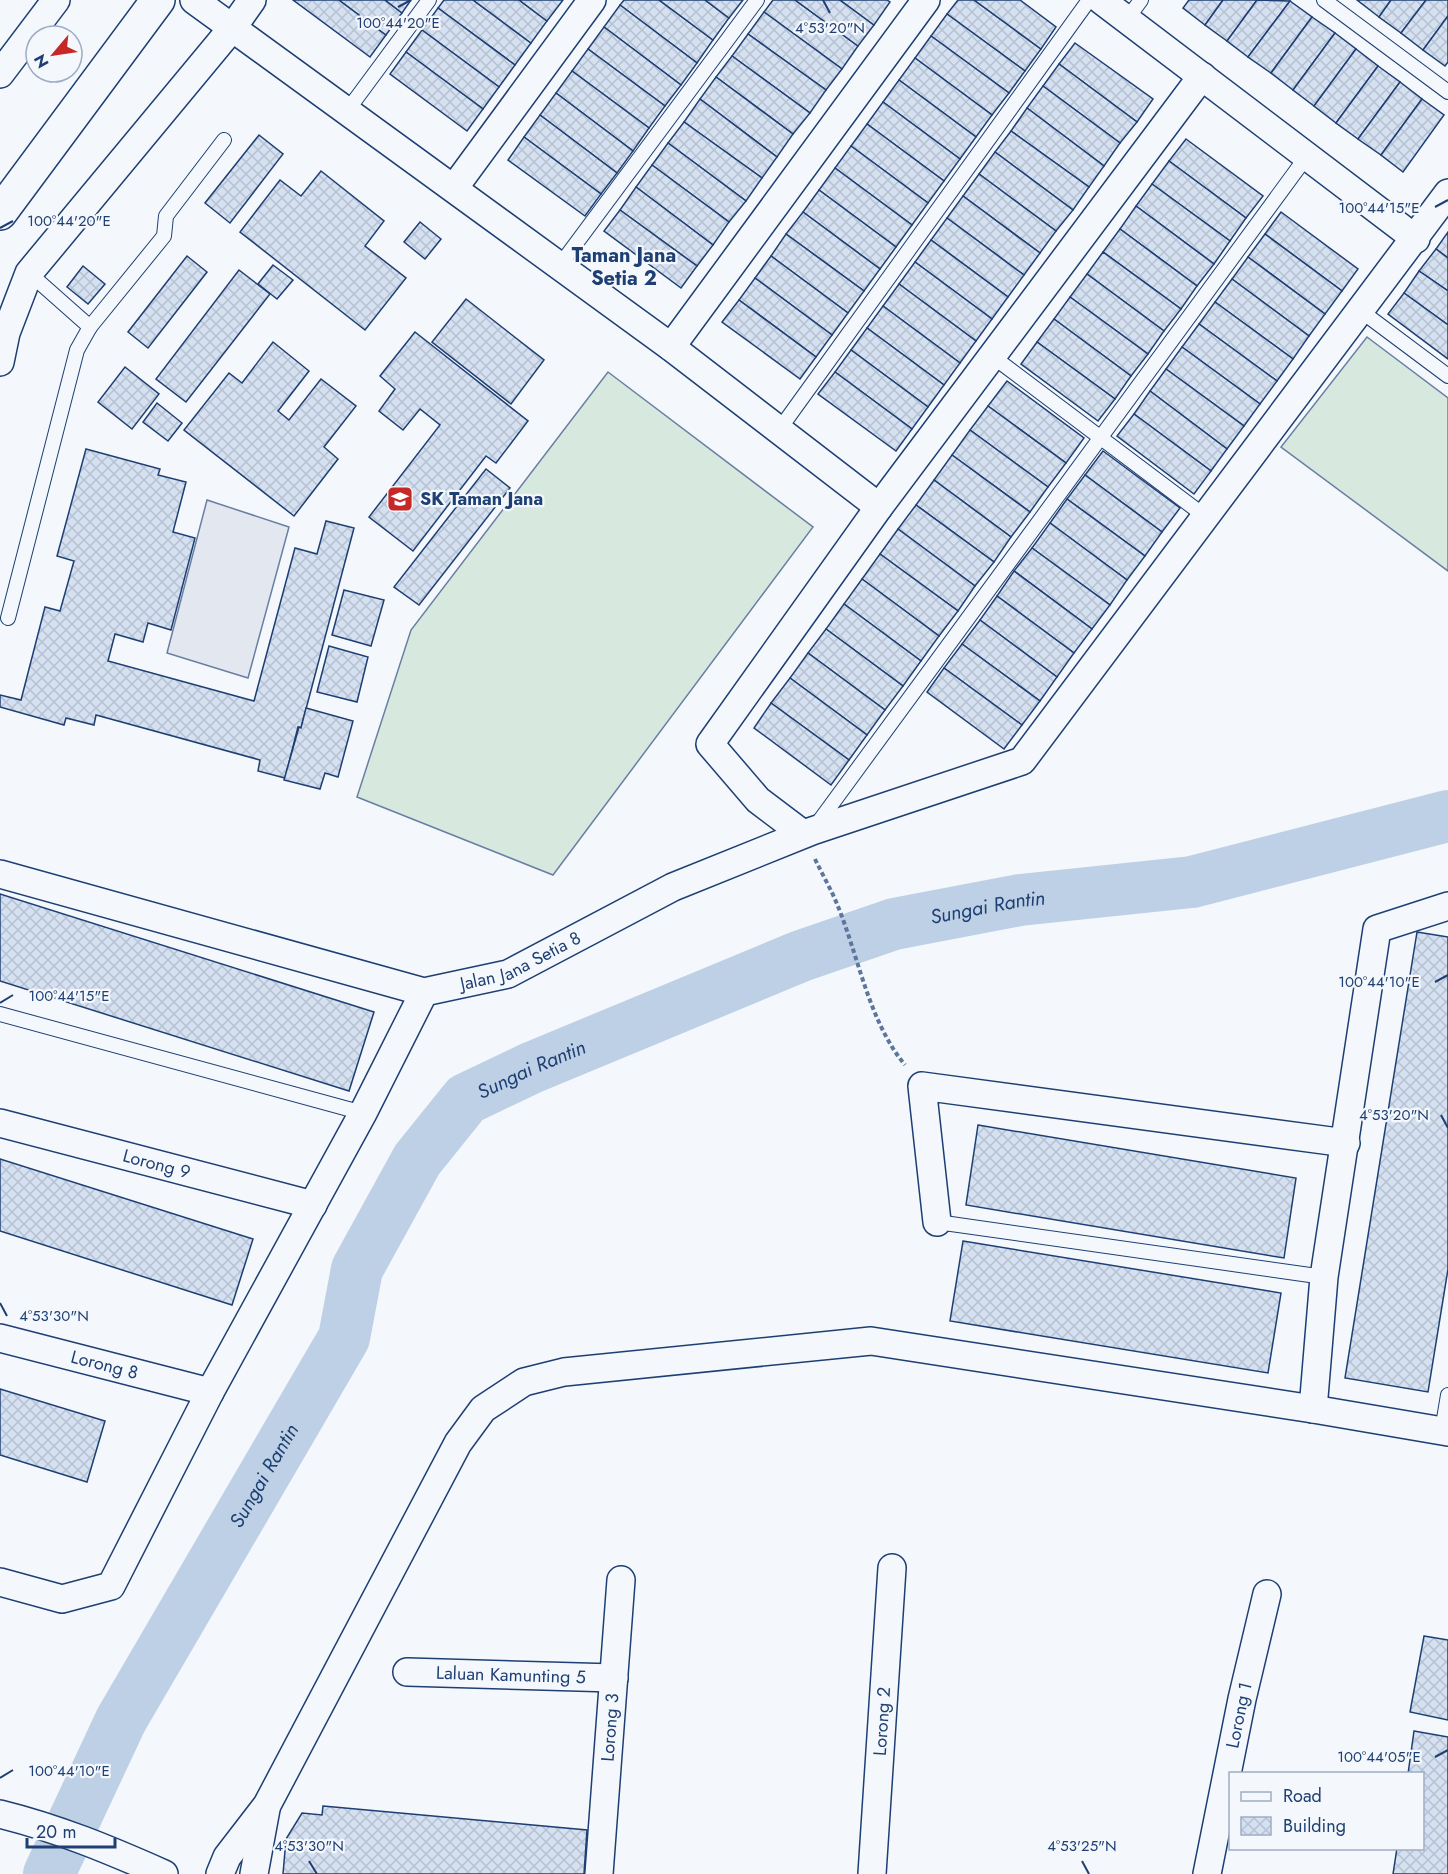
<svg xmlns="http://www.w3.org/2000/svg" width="1448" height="1874" viewBox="0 0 1448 1874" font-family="Jost,sans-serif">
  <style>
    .grass { fill: #d7e8df; stroke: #687fa3; stroke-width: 1.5 }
    .parking { fill: #e3e8f0; stroke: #687fa3; stroke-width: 1.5 }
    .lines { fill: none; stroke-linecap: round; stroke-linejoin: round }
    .river { stroke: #bed0e5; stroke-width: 52 }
    .building { fill: url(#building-cross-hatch); stroke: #1d3f73; stroke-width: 1.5 }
    .service-casing { stroke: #1d3f73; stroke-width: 16 }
    .minor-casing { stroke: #1d3f73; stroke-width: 30 }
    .tertiary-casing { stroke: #1d3f73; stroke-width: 36 }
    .path { stroke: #5e769c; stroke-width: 4; stroke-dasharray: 4.5 3; stroke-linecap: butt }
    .service { stroke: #f4f7fb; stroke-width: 14 }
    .minor { stroke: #f4f7fb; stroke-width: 27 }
    .tertiary { stroke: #f4f7fb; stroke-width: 33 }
    .ticks { fill: none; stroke: #1d3f73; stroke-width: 2 }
    .labels { text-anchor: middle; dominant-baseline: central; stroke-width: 4.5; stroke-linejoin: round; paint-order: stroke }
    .poi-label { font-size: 18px; font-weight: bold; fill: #1d3f73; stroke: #f4f7fb; text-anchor: start }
    .street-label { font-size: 18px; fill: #1d3f73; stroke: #f4f7fb }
    .neighbourhood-label { font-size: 20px; font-weight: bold; fill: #1d3f73; stroke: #f4f7fb }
    .water-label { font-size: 20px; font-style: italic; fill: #1d3f73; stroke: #f4f7fb }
    .ticks-label { font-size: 15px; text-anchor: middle; fill: #1d3f73; stroke: #f4f7fb; stroke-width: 4.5; stroke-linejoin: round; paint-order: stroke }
  </style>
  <defs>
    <pattern id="building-cross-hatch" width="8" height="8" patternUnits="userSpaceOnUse" patternTransform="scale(1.5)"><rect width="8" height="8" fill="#d5e0f0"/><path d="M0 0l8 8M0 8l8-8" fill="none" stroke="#b6c1d1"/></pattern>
  </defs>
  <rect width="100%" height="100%" fill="#f4f7fb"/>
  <g class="grass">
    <polygon points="1367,337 1448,398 1448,571 1281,447"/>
    <polygon points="608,372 813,527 553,875 357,797 411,630"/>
  </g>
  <polygon class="parking" points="207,500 289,527 248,678 167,653"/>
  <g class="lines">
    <path class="river" id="s1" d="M49,1874L121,1720L344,1338L357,1269L417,1160L466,1099L531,1068L801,956L894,924L1020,900L1192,882L1448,816"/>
  </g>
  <g class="building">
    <polygon points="293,0 339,0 386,35 370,57"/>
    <polygon points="339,0 385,0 402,13 386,35"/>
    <polygon points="385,0 411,0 402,13"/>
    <polygon points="444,0 473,0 531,43 515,65 438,8"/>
    <polygon points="473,0 519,0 547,21 531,43"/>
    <polygon points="519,0 563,0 547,21"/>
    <polygon points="624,0 659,0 713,40 697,63 620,5"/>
    <polygon points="659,0 705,0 729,18 713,40"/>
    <polygon points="705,0 743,0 729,18"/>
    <polygon points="773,0 795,0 858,46 842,69 764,12"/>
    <polygon points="795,0 840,0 874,25 858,46"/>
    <polygon points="840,0 887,0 890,2 874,25"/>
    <polygon points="958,0 974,0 1041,49 1025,71 947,14"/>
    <polygon points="974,0 1020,0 1056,27 1041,49"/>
    <polygon points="1189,0 1223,0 1205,25 1183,8"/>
    <polygon points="1223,0 1257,0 1227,41 1205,25"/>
    <polygon points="1257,0 1290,1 1248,57 1227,41"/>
    <polygon points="1357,0 1391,0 1379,17"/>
    <polygon points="1391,0 1426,0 1401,33 1379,17"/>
    <polygon points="1426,0 1448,0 1448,16 1423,50 1401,33"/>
    <polygon points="1290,1 1312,17 1271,73 1248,57"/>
    <polygon points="620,5 697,63 681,85 604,27"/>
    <polygon points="438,8 515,65 499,87 422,30"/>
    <polygon points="764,12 842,69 826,90 748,34"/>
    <polygon points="947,14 1025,71 1009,93 931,36"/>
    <polygon points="1448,16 1448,62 1445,66 1423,50"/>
    <polygon points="1312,17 1335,33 1293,90 1271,73"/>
    <polygon points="604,27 681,85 665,106 588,49"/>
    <polygon points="422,30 499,87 483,109 406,52"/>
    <polygon points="1335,33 1356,49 1314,106 1293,90"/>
    <polygon points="748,34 826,90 810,113 732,56"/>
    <polygon points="931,36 1009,93 992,115 915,58"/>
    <polygon points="1075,43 1153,99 1137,122 1059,64"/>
    <polygon points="588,49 665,106 649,128 572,71"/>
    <polygon points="1356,49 1378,66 1336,123 1314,106"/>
    <polygon points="406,52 483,109 467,131 390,74"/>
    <polygon points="732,56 810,113 793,134 716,77"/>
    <polygon points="915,58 992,115 976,137 899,80"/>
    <polygon points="1059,64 1137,122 1120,143 1043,86"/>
    <polygon points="1378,66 1400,82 1358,139 1336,123"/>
    <polygon points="572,71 649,128 633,151 556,93"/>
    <polygon points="716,77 793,134 777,157 700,99"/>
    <polygon points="899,80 976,137 960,159 883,102"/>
    <polygon points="1400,82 1422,99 1381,155 1358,139"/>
    <polygon points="1043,86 1120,143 1104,166 1027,108"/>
    <polygon points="556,93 633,151 617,173 540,115"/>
    <polygon points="700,99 777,157 762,178 684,122"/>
    <polygon points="1422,99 1444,115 1403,172 1381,155"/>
    <polygon points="883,102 960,159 944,181 867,124"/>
    <polygon points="1027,108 1104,166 1089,187 1011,131"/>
    <polygon points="540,115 617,173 601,194 524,137"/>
    <polygon points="684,122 762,178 746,201 668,143"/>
    <polygon points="867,124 944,181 928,203 851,146"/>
    <polygon points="1011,131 1089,187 1073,210 995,152"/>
    <polygon points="259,135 283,154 230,223 205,203"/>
    <polygon points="524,137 601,194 585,216 508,160"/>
    <polygon points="1186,139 1263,196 1246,218 1169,161"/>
    <polygon points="668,143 746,201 729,222 652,165"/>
    <polygon points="851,146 928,203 912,225 835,168"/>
    <polygon points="995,152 1073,210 1056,231 979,174"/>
    <polygon points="1169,161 1246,218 1230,241 1152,184"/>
    <polygon points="652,165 729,222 713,245 636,187"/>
    <polygon points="835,168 912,225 896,247 819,190"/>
    <polygon points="321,171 384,221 365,246 406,278 365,330 240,232 280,180 301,196"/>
    <polygon points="979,174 1056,231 1040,253 963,196"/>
    <polygon points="1152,184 1230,241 1214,264 1136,206"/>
    <polygon points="636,187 713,245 697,266 620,210"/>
    <polygon points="819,190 896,247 880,269 803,212"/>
    <polygon points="963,196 1040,253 1024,275 947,218"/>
    <polygon points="1136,206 1214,264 1197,286 1120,229"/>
    <polygon points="620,210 697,266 681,288 604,231"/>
    <polygon points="803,212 880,269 864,291 786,234"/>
    <polygon points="1281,212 1358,269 1342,291 1265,234"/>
    <polygon points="947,218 1024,275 1008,297 931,240"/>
    <polygon points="420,222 441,239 425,259 404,242"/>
    <polygon points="1120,229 1197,286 1181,309 1103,252"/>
    <polygon points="1448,232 1448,258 1436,249"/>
    <polygon points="786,234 864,291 848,313 771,256"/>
    <polygon points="1265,234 1342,291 1325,314 1248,257"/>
    <polygon points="931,240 1008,297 992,319 915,262"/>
    <polygon points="1436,249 1448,258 1448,291 1419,271"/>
    <polygon points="1103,252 1181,309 1164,331 1087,274"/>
    <polygon points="187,256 207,272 148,348 128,332"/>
    <polygon points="771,256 848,313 832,335 755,278"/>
    <polygon points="1248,257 1325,314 1309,336 1232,279"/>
    <polygon points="915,262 992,319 976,341 899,284"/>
    <polygon points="273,265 293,280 277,299 258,284"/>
    <polygon points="83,266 105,284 88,304 67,287"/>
    <polygon points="239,270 270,294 186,402 156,379"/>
    <polygon points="1419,271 1448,291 1448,325 1404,293"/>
    <polygon points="1087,274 1164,331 1148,354 1070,297"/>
    <polygon points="755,278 832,335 816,357 739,300"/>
    <polygon points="1232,279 1309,336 1293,359 1215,302"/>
    <polygon points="899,284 976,341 960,363 883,306"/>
    <polygon points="1404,293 1448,325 1448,359 1388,314"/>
    <polygon points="1070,297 1148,354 1131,376 1054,319"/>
    <polygon points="466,299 544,360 511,404 432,342"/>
    <polygon points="739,300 816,357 800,379 722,322"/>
    <polygon points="1215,302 1293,359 1277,381 1199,324"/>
    <polygon points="883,306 960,363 944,385 867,328"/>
    <polygon points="1054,319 1131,376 1115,399 1037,342"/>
    <polygon points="1199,324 1277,381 1260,404 1182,347"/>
    <polygon points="867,328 944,385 928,407 851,350"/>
    <polygon points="415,332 528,421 496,463 486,456 413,551 369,517 440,425 420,409 403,430 379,411 395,389 380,376"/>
    <polygon points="273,342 309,371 278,411 289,420 321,379 356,406 324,447 338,459 294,516 184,430 229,373 242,383"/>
    <polygon points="1037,342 1115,399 1098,421 1021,364"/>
    <polygon points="1182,347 1260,404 1244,426 1166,369"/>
    <polygon points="851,350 928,407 912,429 835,372"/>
    <polygon points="125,367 159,394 132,429 98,402"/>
    <polygon points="1166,369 1244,426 1227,449 1150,391"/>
    <polygon points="835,372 912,429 896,451 818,394"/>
    <polygon points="1007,381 1084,438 1066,463 988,406"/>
    <polygon points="1150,391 1227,449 1211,471 1134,414"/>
    <polygon points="157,403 182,423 168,441 143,422"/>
    <polygon points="988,406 1066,463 1048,487 970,430"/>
    <polygon points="1134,414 1211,471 1194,494 1117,436"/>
    <polygon points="970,430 1048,487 1030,512 952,455"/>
    <polygon points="86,449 160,469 158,475 186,482 173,532 195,538 171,630 148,623 143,642 115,634 108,661 254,701 295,548 317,554 326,521 354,528 301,728 298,727 285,778 258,771 260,760 96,715 94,725 66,718 64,725 0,707 0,695 21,700 45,607 60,611 74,561 57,556"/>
    <polygon points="1103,451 1180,508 1162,532 1085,475"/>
    <polygon points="952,455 1030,512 1011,537 934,480"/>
    <polygon points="486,469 510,488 419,605 394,587"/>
    <polygon points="1085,475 1162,532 1145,556 1067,499"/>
    <polygon points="934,480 1011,537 994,562 916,505"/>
    <polygon points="1067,499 1145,556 1127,580 1050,523"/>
    <polygon points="916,505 994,562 975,586 898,529"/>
    <polygon points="1050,523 1127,580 1110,605 1032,548"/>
    <polygon points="898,529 975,586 958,611 880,554"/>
    <polygon points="1032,548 1110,605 1092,629 1014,571"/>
    <polygon points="880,554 958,611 939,636 862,579"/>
    <polygon points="1014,571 1092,629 1074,653 997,596"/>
    <polygon points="862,579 939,636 921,661 844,604"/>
    <polygon points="344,590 384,600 371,646 332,635"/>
    <polygon points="997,596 1074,653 1057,677 980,620"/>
    <polygon points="844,604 921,661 903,686 826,629"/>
    <polygon points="980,620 1057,677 1040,701 962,644"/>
    <polygon points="826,629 903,686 885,710 808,653"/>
    <polygon points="962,644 1040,701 1022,725 944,668"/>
    <polygon points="329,646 368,657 357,702 317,692"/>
    <polygon points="808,653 885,710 867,735 790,678"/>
    <polygon points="944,668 1022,725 1004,749 927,692"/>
    <polygon points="790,678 867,735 849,760 771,703"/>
    <polygon points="771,703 849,760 831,785 754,728"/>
    <polygon points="306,708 353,721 338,777 325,773 320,789 284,780 299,727 301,728"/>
    <polygon points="0,894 374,1012 349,1091 0,981"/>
    <polygon points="1417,932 1448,937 1448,1269 1428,1392 1345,1378"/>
    <polygon points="978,1125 1296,1178 1284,1258 966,1205"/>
    <polygon points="0,1159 253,1239 232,1305 0,1231"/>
    <polygon points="963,1241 1281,1293 1268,1373 950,1321"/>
    <polygon points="0,1389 105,1421 87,1482 0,1455"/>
    <polygon points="1424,1636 1448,1640 1448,1720 1410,1712"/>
    <polygon points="1414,1731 1448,1737 1448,1874 1393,1874 1397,1848 1422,1848 1422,1774 1408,1774"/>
    <polygon points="323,1806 587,1830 584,1874 283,1874 286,1839 302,1813 322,1815"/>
  </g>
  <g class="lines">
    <defs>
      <g id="service">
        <polyline points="1324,0 1448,92"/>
        <polyline points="1127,19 1141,0"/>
        <polyline points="347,111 429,0"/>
        <polyline points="560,265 757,0"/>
        <polyline points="29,273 90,327 164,236 166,216 224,140"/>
        <polyline points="1361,311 1448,376"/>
        <polyline points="992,356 1206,517"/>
        <polyline points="779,430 1089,0"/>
        <polyline points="8,618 77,350 90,327"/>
        <polyline points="815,827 1307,156"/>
        <polyline points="0,1014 363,1113"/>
        <polyline points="937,1222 1324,1277"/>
        <polyline points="1442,1431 1448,1395"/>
      </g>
      <g id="minor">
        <polyline points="194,0 671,347 879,507"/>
        <polyline points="1101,0 1416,239"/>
        <polyline points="0,74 56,0"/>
        <polyline points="454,188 592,0"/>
        <polyline points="671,347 926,0"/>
        <polyline points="0,362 6,333 29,273 233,27 252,0"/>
        <polyline points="803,834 758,800 710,744 879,507 1202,76"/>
        <path id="s2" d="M0,874L424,992L508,974L673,887L812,831L1022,761L1448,193"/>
        <path id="s3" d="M0,1123L313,1205"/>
        <polyline points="937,1222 922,1086 1346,1143"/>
        <path id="s4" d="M0,1338L210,1392"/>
        <polyline points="1313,1409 1324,1277 1377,929 1448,906"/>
        <polyline points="0,1582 62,1599 111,1586 210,1392 363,1113 424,992"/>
        <path id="s5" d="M407,1672L614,1678"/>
        <path d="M0,1814C57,1828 110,1850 164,1874"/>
        <polyline points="220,1874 227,1857 267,1805 458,1443 483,1409 524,1382 564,1372 871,1341 1313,1409 1448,1432"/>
        <polyline points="254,1874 266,1809"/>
        <path id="s6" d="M599,1874L621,1580"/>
        <path id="s7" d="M872,1874L892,1568"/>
        <path id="s8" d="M1207,1874L1242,1699L1267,1594"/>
      </g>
      <polyline id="tertiary" points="0,213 158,0"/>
    </defs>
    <use href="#service" class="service-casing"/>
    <use href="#minor" class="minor-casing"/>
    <use href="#tertiary" class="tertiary-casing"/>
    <path class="path" d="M815,859C822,874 831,889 837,904C859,957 868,1020 905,1065"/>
    <use href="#service" class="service"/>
    <use href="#minor" class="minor"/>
    <use href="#tertiary" class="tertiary"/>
  </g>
  <path class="ticks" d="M823,0L830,13M398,7L411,0M1435,207L1448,200M0,228L13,221M1435,982L1448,975M0,1003L13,995M1441,1115L1448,1128M0,1303L7,1316M1435,1757L1448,1750M0,1778L13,1770M309,1861L317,1874M1082,1861L1089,1874"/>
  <defs>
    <symbol id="school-square" viewBox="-11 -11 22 22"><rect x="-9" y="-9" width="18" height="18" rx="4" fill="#c62828" stroke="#f4f7fb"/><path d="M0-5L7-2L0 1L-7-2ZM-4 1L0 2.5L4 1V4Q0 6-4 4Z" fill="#fff"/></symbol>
  </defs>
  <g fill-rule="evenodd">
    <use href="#school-square" x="385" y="484" width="30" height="30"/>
  </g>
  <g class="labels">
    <g class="poi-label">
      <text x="420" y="499">SK Taman Jana</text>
    </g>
    <g class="street-label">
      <text stroke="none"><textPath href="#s2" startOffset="542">Jalan Jana Setia 8</textPath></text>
      <text stroke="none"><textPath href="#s3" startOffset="162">Lorong 9</textPath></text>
      <text stroke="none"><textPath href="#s4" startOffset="108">Lorong 8</textPath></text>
      <text stroke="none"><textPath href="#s5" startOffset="104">Laluan Kamunting 5</textPath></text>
      <text stroke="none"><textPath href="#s8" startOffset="162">Lorong 1</textPath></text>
      <text stroke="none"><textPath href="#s7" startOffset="153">Lorong 2</textPath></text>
      <text stroke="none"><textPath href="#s6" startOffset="147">Lorong 3</textPath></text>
    </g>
    <g class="neighbourhood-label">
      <text x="624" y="255">Taman Jana<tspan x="624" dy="23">Setia 2</tspan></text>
    </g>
    <g class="water-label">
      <text stroke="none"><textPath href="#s1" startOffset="1443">Sungai Rantin</textPath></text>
      <text stroke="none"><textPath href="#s1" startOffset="957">Sungai Rantin</textPath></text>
      <text stroke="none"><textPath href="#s1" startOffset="453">Sungai Rantin</textPath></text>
    </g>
  </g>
  <g class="ticks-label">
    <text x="398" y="28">100°44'20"E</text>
    <text x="830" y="33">4°53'20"N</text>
    <text x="1379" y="213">100°44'15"E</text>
    <text x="69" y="226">100°44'20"E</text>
    <text x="1379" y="987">100°44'10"E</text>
    <text x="69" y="1001">100°44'15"E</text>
    <text x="1394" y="1120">4°53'20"N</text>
    <text x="54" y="1321">4°53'30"N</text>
    <text x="1379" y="1762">100°44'05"E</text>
    <text x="69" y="1776">100°44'10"E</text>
    <text x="309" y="1851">4°53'30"N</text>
    <text x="1082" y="1851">4°53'25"N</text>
  </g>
  <rect x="1229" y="1772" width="195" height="78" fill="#f4f7fb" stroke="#9eadc5" stroke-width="1.5"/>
  <rect x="1241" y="1792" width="30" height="9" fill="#f4f7fb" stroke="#9eadc5" stroke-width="1.5"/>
  <text x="1283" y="1802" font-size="18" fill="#1d3f73">Road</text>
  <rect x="1241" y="1817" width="30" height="18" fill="url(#building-cross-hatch)" stroke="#9eadc5" stroke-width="1.5"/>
  <text x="1283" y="1832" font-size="18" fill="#1d3f73">Building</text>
  <g transform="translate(54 54) rotate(241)"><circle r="28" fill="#f4f7fb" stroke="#9eadc5" stroke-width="1.5"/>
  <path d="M0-4.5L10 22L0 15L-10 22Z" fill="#c62828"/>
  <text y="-9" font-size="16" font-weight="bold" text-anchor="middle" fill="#1d3f73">N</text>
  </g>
  <path d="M27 1838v9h88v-9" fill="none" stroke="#1d3f73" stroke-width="3"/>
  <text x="36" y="1838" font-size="18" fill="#1d3f73" stroke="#f4f7fb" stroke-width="4.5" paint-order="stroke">20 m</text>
</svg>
